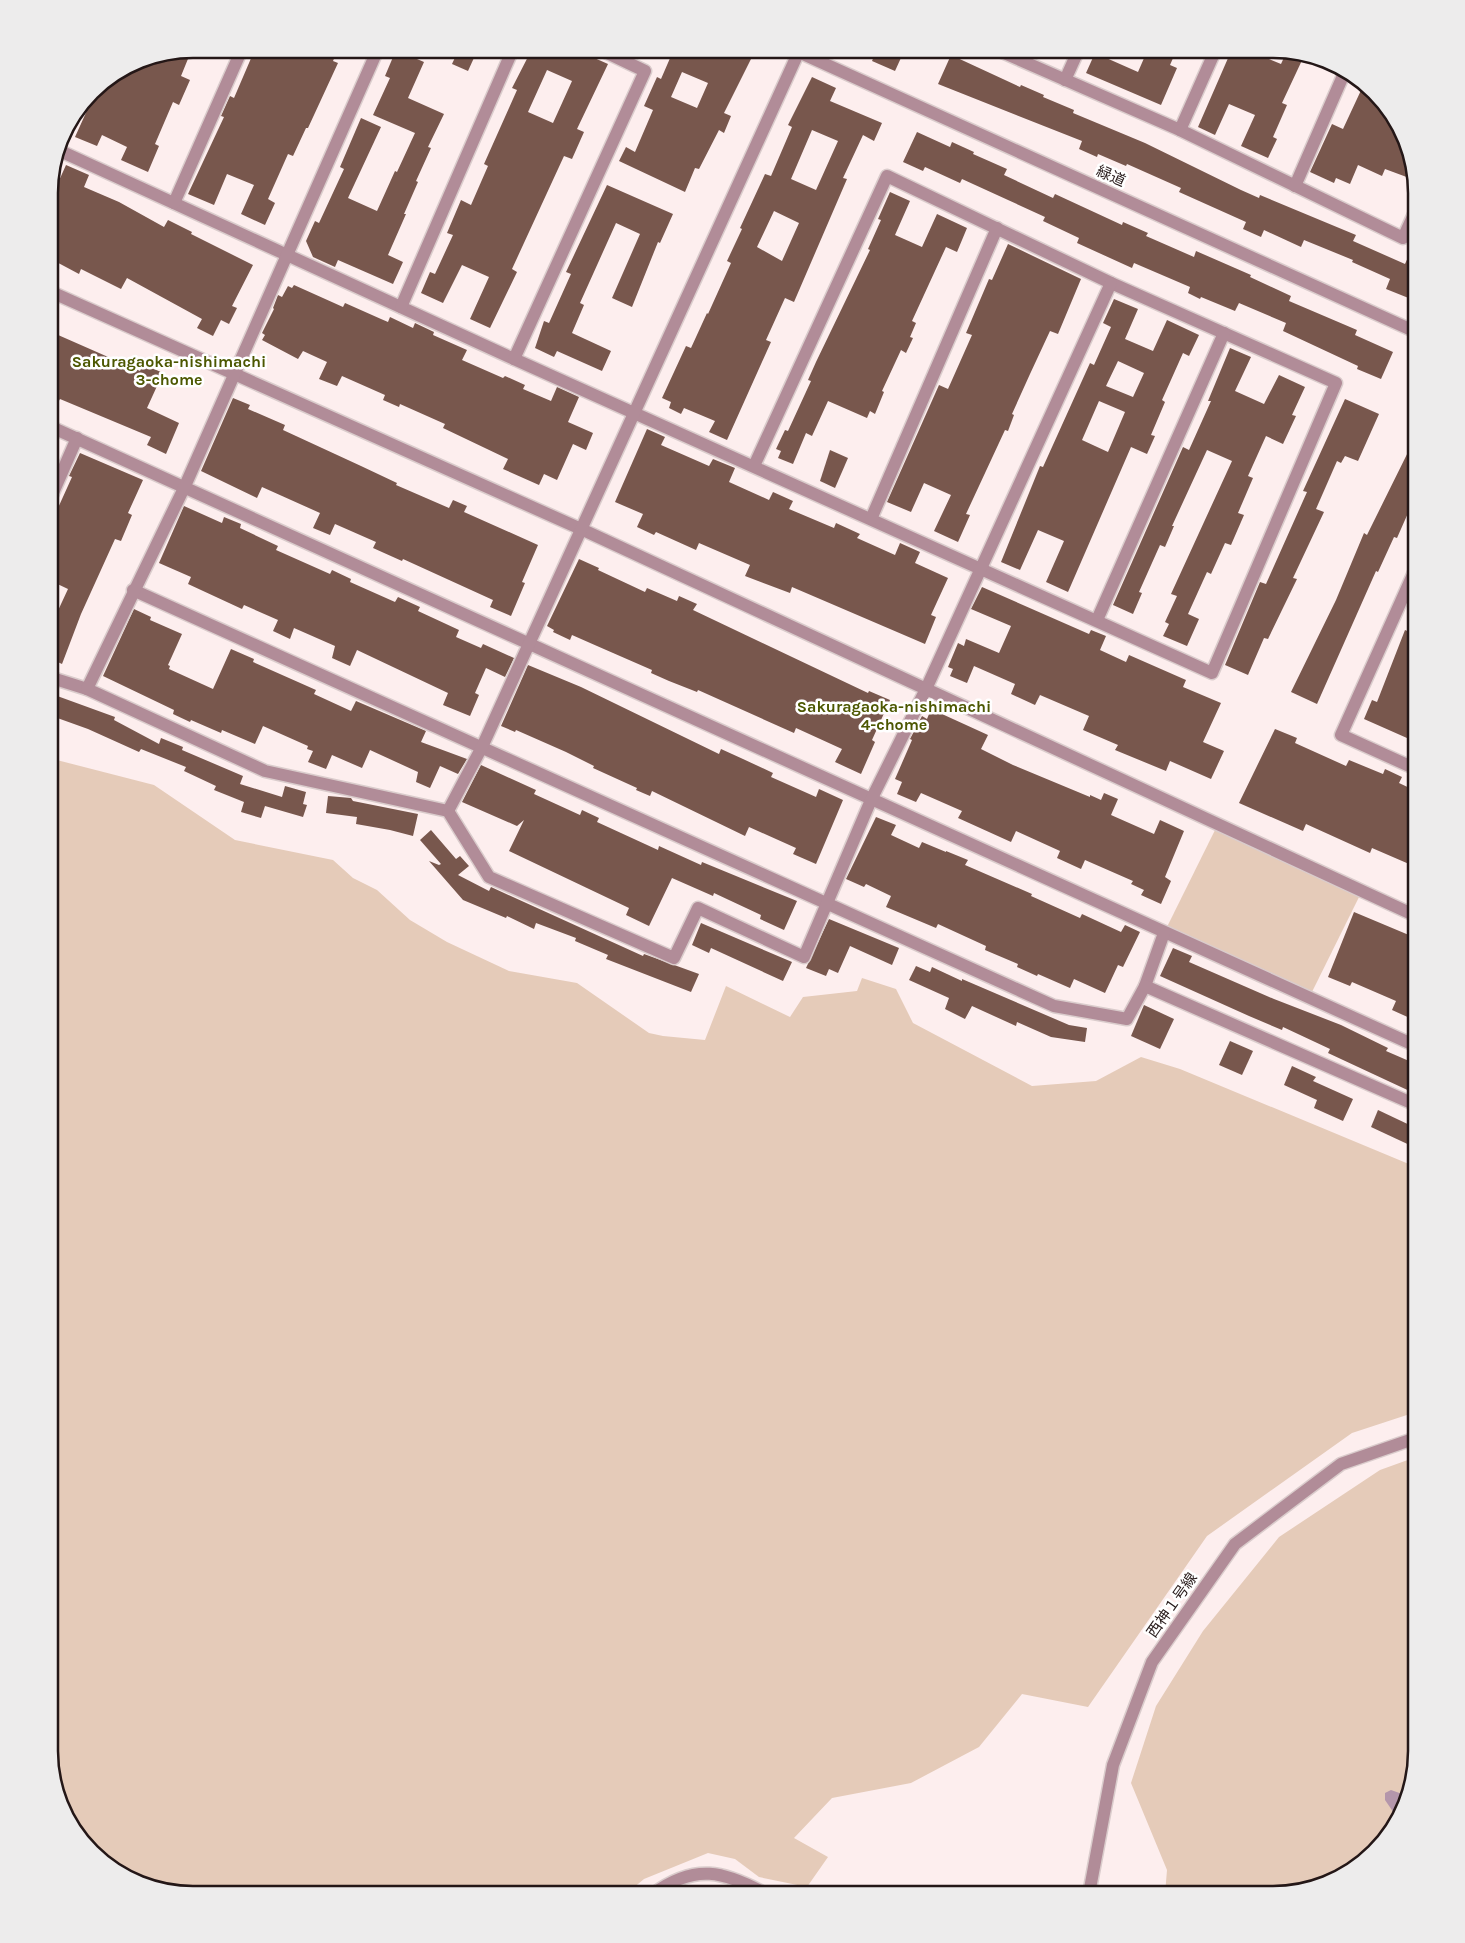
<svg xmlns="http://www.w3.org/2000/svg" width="1465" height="1943" viewBox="0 0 1465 1943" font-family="Karla,'Noto Sans JP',sans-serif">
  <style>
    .green { fill: #e5cbb9 }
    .water { fill: #b496ab }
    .building { fill: #78574d; fill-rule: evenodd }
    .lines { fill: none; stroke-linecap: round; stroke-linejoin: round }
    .minor-casing { stroke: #dacccc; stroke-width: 15 }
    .minor { stroke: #b18c98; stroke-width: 12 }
    .labels { text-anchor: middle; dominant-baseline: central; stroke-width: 5; stroke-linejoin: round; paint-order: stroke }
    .street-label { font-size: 15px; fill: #241717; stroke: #fff }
    .neighbourhood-label { font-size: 16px; font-weight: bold; fill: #4c5701; stroke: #fff }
    .rim { fill: none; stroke: #241717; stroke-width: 2.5 }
  </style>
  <rect width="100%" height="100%" fill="#fdeeee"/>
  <g class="green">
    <polygon points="49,758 154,785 235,840 333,860 353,878 377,890 410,920 447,942 509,971 577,983 649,1033 663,1036 705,1040 726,986 790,1017 803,997 857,991 862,978 896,989 913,1023 1032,1086 1096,1081 1141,1057 1180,1069 1416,1167 1416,1412 1352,1433 1207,1536 1088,1707 1022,1694 979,1747 911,1783 832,1798 794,1838 828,1857 807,1887 759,1877 735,1859 708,1853 644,1879 626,1894 192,1894 121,1875 73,1830 49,1750"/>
    <polygon points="1218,824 1362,891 1309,998 1164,933"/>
    <polygon points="1416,1457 1416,1751 1397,1822 1352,1870 1273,1894 1165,1894 1167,1870 1131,1783 1156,1706 1203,1631 1279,1537 1380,1470"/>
  </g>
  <polygon class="water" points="1391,1790 1405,1795 1398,1819 1385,1800 1385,1793"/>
  <g class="building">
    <polygon points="192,49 181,76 190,80 179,105 173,102 155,144 159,146 148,172 121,160 127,147 102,135 97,146 75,137 99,84 138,60"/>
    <polygon points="255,49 338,49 333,61 338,63 308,128 306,128 293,156 288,154 268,199 275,203 265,225 241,214 254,185 227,174 214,205 188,194 224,117 221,116 230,96 234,98"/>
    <polygon points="459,49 478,49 468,71 452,64"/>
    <path d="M532,49H574L608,64L577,129L584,132L572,159L564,156L512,269L517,272L490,328L470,319L489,277L462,265L443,303L421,293L430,272L435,274L453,235L447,233L461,200L471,205L488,166L484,164L517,90L512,88ZM547,70L572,81L553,123L528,112Z"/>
    <path d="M674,49H756L724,113L731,116L724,133L719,130L699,169L695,168L685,192L619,161L626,147L635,152L653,110L644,106L657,77L661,79ZM682,72L708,83L697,108L671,97Z"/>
    <polygon points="877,49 905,49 895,71 872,61"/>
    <polygon points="1148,49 1177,49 1170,65 1177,68 1161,105 1086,73 1095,53 1138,72"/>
    <polygon points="1232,49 1245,49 1281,64 1287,51 1304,56 1282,103 1287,105 1273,137 1277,139 1268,158 1241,146 1255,115 1229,104 1215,135 1198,127"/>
    <polygon points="396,50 424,62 408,98 444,114 428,147 431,148 416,181 418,182 404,214 406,214 388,255 403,262 393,284 338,260 335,267 313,257 306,241 315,221 319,223 344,169 340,167 361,118 381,127 348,198 377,211 395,171 397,172 415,133 373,115 390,78 385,76"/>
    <polygon points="951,55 1020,87 1021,85 1044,95 1043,97 1074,110 1073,113 1145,143 1241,190 1259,198 1260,195 1356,235 1353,241 1405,264 1416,240 1416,301 1386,289 1390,279 1352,262 1353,260 1304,240 1301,247 1264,230 1261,237 1243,229 1246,222 1179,192 1181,188 1127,164 1126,166 1098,154 1097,157 1079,149 1082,141 938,84"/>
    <path d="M812,77L836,88L830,101L882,123L874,141L863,135L843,178L847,179L794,302L785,298L766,340L771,342L727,440L709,432L715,421L684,408L681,414L669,408L671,402L662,398L686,346L691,348L707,313L708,314L731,263L727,261L742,229L740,228L765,174L771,176L792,127L788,125ZM812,130L838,141L816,190L791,179ZM774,211L799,223L782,261L757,247Z"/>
    <polygon points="1363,86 1392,112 1412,179 1385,169 1382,176 1358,165 1350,184 1336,178 1334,183 1310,172 1332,124 1343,129"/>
    <polygon points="917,132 950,147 952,142 974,152 973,154 1007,169 1004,175 1053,198 1055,194 1122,225 1123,222 1148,233 1146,236 1194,257 1196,251 1251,275 1250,277 1291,296 1289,301 1357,330 1355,335 1393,352 1381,379 1357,369 1358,366 1283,331 1286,323 1239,303 1235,311 1201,297 1200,299 1188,293 1190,287 1134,263 1132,268 1077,243 1079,238 1043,221 1045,217 1008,200 962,179 960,183 925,167 923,171 903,162"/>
    <polygon points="66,165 89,175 84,187 119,202 164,227 168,220 192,232 191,234 253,265 232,306 237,308 229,324 221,320 213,336 197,328 202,319 127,278 121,289 81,269 79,274 49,258 49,203"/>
    <polygon points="607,185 673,214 660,243 658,242 632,307 612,298 640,234 616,223 580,303 584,305 572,333 611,351 602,371 557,351 554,357 535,348 544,321 549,323 571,274 566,272"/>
    <polygon points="890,192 910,201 895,235 922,247 937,214 967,228 957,252 946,247 912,321 916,323 910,337 913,338 906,353 901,350 882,391 884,392 875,414 870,411 867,418 828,401 812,436 806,433 793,464 778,458 781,451 776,449 785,430 788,431 811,381 808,380 816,362 870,250 868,249 881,220 878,219"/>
    <polygon points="1008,244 1081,279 1058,334 1050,331 1030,374 1012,414 1014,415 1008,431 1005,430 966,514 970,515 958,542 934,531 951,495 924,483 911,512 887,502 939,385 948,389 972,335 966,333 989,279 992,280"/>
    <polygon points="294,285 343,307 345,303 381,319 388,322 390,317 413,328 415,323 434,332 433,335 467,350 462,360 503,378 505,376 525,385 523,389 551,401 557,387 579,397 568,422 593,433 586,450 573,444 557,480 544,474 539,485 503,469 508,459 443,428 445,424 400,404 399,407 383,400 385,395 342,376 337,386 319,379 327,362 303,351 298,359 262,340 265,335 262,333 274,309 273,308 278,295 282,297 288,286 292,288"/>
    <path d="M1114,299L1138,309L1125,339L1153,351L1167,320L1199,335L1189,356L1183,353L1162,400L1165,402L1151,435L1155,436L1147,454L1131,447L1068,592L1046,582L1064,541L1038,530L1020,570L1001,562L1040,466L1043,467L1090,363L1094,365L1111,327L1103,323ZM1118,361L1144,373L1133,397L1106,386ZM1099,401L1125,412L1108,452L1082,440Z"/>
    <polygon points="49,331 140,371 143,364 163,373 147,408 179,423 166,454 147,445 151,437 60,399 49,418"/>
    <polygon points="1230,348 1251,357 1235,391 1264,404 1279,375 1305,387 1292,415 1296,416 1283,444 1266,436 1248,476 1253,478 1238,513 1244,515 1231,545 1225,543 1211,574 1207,572 1188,614 1199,619 1187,646 1163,636 1169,624 1165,622 1177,596 1171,594 1232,461 1207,450 1172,526 1174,526 1165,547 1160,545 1139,592 1142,593 1133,614 1113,605 1183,447 1189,450 1211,401 1208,401"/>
    <polygon points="233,398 250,405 248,409 285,425 283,430 361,466 397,483 396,485 449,508 453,500 467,506 464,512 538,545 522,582 525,583 511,616 490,607 493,600 403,559 402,561 373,548 376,542 335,524 330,535 313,528 320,513 262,487 257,498 201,471"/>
    <polygon points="1345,399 1379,414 1358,461 1345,456 1341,463 1337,461 1316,509 1324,512 1293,578 1297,579 1268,639 1264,638 1248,675 1225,665 1260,582 1266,584 1307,492 1303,491"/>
    <polygon points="647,429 665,437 661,445 709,466 713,459 735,468 729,482 769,500 773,492 793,501 789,509 834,528 836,523 860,534 857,538 895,555 900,543 920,552 915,563 948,578 931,615 936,617 925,644 792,587 790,593 745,576 750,565 699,543 696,550 656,532 654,535 637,527 643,514 615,502"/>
    <polygon points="1416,436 1416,506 1412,504 1397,538 1394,537 1378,572 1376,571 1317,704 1291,692 1336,600 1364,533 1367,535"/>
    <polygon points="830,450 848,458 835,488 820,481"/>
    <polygon points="80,453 143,480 128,513 132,515 121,541 115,539 81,614 62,664 49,658 49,630 68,589 49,580 49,517 53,519 72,477 69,476"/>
    <polygon points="184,506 222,523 224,517 241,524 240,528 278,546 276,550 330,574 332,570 351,579 350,582 395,602 398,597 420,607 418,611 459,630 456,637 481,648 483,644 514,658 505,677 486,668 475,693 479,695 470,716 443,705 448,693 357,650 350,666 332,658 335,646 294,628 290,639 273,631 278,620 244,605 242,609 188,584 191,577 159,563"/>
    <polygon points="579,559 599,568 598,570 645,592 647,588 677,601 679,596 697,604 693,610 868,693 869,691 890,700 872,740 875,742 861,774 835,762 842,749 796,728 794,733 698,690 697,692 669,681 651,673 652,670 597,646 572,635 570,640 553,632 554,630 547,626"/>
    <polygon points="982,587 1089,634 1091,630 1106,636 1100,650 1126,662 1129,655 1186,680 1183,687 1221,703 1203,742 1224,751 1211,779 1170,761 1166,771 1115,750 1118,745 1083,730 1089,716 1040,695 1035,705 1011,694 1015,684 974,666 967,683 950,676 953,669 948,667 958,643 964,646 966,639 999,653 1011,626 971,609"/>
    <polygon points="134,609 151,617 150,620 182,634 168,665 170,666 169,669 213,689 231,649 254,659 253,662 316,690 314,694 351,711 356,701 426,731 421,742 467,759 458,774 440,766 430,788 416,782 418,772 370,750 362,768 332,755 326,769 308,762 313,751 307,749 308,746 263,726 255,744 222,730 221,733 191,720 190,722 173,714 174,710 103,676"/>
    <polygon points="1405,630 1416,635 1416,663 1411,674 1416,677 1416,742 1364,719 1372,700 1377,702"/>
    <polygon points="528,665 581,687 719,754 721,749 743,759 773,773 771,777 816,797 819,789 843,800 816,864 793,854 796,848 749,827 745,836 652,791 650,796 636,790 637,788 593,768 594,766 566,752 516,730 515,732 501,726"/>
    <polygon points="49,693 115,717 114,720 159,744 161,738 183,747 182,750 243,776 240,784 282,797 285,786 306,792 303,804 307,805 303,817 265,806 261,818 241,812 244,802 214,790 216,786 184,771 186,767 141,749 139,752 88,729 49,715"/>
    <polygon points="931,709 988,735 981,749 1013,765 1090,797 1090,795 1101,800 1104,793 1118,799 1111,815 1154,834 1160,820 1184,831 1165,877 1171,881 1161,904 1141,895 1144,890 1131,884 1133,881 1085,860 1081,869 1057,858 1060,851 1016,831 1011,842 958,818 962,811 921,793 916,802 897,794 902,782 895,779 912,740 910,739 922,716 927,719"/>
    <polygon points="1275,729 1297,738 1295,743 1346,766 1349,760 1383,774 1385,769 1402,777 1399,783 1416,791 1416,867 1372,848 1370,853 1306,824 1303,831 1239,803"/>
    <polygon points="481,765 536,790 534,794 580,815 582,810 599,818 597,822 658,850 659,846 701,865 702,862 797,901 784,930 760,919 761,915 714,893 713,896 672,878 649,926 626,915 629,908 509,851 524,820 517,826 462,802"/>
    <polygon points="328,796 351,798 353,801 418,814 413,836 390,830 356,824 357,817 326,813"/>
    <polygon points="876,817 896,825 891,835 919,848 922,842 946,852 946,851 968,860 965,865 1032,894 1031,896 1080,918 1082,914 1121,932 1125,925 1140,932 1123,967 1118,965 1105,993 1074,979 1070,988 1038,974 1037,976 1017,967 1018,964 985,950 986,946 938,924 936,928 886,907 891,896 866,884 864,887 846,879"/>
    <polygon points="431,830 456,859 460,856 469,866 458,875 489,891 491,887 643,956 644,954 699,974 691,992 606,959 608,955 575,941 576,938 536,923 534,929 507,916 506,918 463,900 429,861 439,865 441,864 420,840"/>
    <polygon points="1354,912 1416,938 1416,1010 1412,1019 1392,1010 1396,1001 1352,982 1350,986 1328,977"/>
    <polygon points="829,919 899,948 892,965 850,946 838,973 829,969 826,976 806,968"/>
    <polygon points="701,923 792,962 783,981 711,948 709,953 692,945"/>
    <polygon points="1173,948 1192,956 1189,962 1274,999 1341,1025 1388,1048 1386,1051 1416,1064 1416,1094 1328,1053 1330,1049 1283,1027 1282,1030 1249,1016 1160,976"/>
    <polygon points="916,966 930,972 932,967 962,981 962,979 1069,1025 1087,1028 1085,1042 1051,1037 1017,1022 1016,1026 972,1006 965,1019 945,1009 949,998 909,980"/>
    <polygon points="1144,1005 1174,1019 1160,1049 1131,1036"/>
    <polygon points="1230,1041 1253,1051 1242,1075 1219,1065"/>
    <polygon points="1292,1066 1316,1077 1313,1081 1353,1099 1343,1121 1314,1108 1317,1100 1284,1085"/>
    <polygon points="1378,1110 1416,1128 1416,1148 1371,1127"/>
  </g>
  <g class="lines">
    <defs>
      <g id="minor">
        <polyline points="792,49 1416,332"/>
        <polyline points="995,49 1180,130 1216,49"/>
        <polyline points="1065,80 1079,49"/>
        <polyline points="1180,130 1403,238 1416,210"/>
        <polyline points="58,150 514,359 1212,673 1336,383 1111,283 887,176 754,466"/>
        <polyline points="1295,186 1346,69"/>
        <polyline points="174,203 242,49"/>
        <polyline points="49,291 581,529 1416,916"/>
        <polyline points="401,307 513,49"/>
        <polyline points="514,359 645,71 599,49"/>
        <polyline points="49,426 1416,1046"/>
        <polyline points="49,502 77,438"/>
        <polyline points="871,519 997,228"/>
        <polyline points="133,590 1054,1006 1127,1019 1145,986 1164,933"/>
        <polyline points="1097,620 1224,333"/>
        <polyline points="49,677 87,689 265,771 448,811 489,877 674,958 698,908 804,957 871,800 926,689 1111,283"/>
        <polyline points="87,689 185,486 378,49"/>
        <polyline points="1416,769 1341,735 1416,568"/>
        <polyline points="448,811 482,747 800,49"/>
        <polyline points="1145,986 1416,1105"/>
        <path d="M653,1894C695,1863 724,1871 766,1894"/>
        <polyline points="1089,1894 1113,1765 1152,1662 1235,1544 1341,1464 1416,1438"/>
      </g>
    </defs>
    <use href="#minor" class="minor-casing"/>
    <use href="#minor" class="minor"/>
  </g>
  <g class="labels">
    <g class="street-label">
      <text transform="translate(1111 176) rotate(24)">緑道</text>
      <text transform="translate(1172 1605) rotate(-55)">西神１号線</text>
    </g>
    <g class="neighbourhood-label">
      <text x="169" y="361">Sakuragaoka-nishimachi<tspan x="169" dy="18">3-chome</tspan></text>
      <text x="894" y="706">Sakuragaoka-nishimachi<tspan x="894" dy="18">4-chome</tspan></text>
    </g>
  </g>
  <path d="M0 0H1465V1943H0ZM193 58H1273A135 135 0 0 1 1408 193V1751A135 135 0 0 1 1273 1886H193A135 135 0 0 1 58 1751V193A135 135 0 0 1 193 58Z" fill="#edecec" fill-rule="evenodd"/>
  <path class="rim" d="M193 58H1273A135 135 0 0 1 1408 193V1751A135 135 0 0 1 1273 1886H193A135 135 0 0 1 58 1751V193A135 135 0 0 1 193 58Z"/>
</svg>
